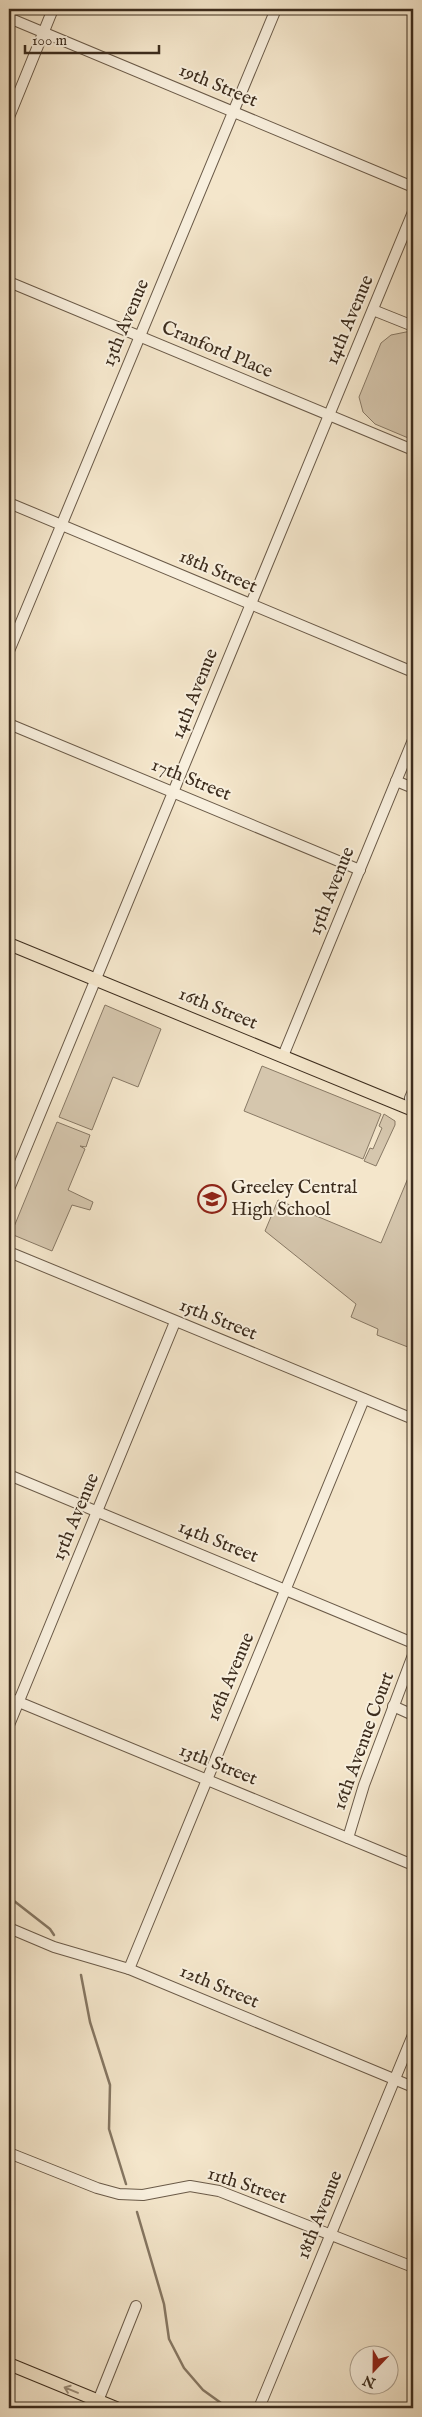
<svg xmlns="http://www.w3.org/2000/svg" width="422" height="2417" viewBox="0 0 422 2417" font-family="'IM FELL English',serif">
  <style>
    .green { fill: #d5c6ad; stroke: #887965 }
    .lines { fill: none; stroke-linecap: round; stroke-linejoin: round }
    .stream { stroke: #857662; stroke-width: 2.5 }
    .minor-casing { stroke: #6a5a48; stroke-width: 12 }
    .major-casing { stroke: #3c2c1d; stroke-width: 14 }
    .minor { stroke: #f8efdd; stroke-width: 10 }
    .major { stroke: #f4e6cb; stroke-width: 12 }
    .oneway { stroke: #988974 }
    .labels { text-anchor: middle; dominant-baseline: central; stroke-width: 4; stroke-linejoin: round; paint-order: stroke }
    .street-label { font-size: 19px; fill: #3c2c1d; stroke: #f8efdd }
    .poi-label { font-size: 19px; fill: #3c2c1d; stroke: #f8efdd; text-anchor: start }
  </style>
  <rect width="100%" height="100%" fill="#f4e6cb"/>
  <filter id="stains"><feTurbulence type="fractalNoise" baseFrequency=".004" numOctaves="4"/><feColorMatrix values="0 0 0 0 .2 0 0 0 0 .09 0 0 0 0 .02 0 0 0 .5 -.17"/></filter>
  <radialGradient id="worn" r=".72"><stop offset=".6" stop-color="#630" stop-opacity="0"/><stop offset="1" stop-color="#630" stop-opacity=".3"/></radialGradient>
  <g class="green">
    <polygon points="411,331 413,332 413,440 375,424 363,412 359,397 381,343 391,335"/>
    <polygon points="105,1005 161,1029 138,1087 113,1077 92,1130 59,1117"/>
    <polygon points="262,1066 381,1114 363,1159 244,1111"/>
    <polygon points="384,1114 395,1121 395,1125 376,1166 364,1161 370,1148 373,1149 382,1128 379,1126"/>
    <polygon points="57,1122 90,1135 86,1147 80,1146 85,1149 68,1190 93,1202 90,1210 72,1205 52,1251 11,1234"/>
    <polygon points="413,1166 413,1349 377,1335 378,1329 351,1317 356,1304 265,1231 278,1200 381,1243"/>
  </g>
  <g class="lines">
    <g class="stream">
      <polyline points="9,1897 50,1929 54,1935"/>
      <polyline points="81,1975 90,2022 110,2085 109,2129 126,2184"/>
      <polyline points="137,2212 164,2304 169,2339 184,2368 203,2390 228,2408"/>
    </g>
    <defs>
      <g id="minor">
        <polyline points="9,18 413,187"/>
        <polyline points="9,117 53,9"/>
        <polyline points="9,282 413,450"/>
        <polyline points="373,310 413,326"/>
        <polyline points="9,503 413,672"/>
        <polyline points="9,651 276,9"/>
        <polyline points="9,724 360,870"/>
        <polyline points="396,781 413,788"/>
        <polyline points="283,1056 413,740"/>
        <polyline points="413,1091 410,1098 411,1109 413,1108"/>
        <polyline points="9,1189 413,212"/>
        <polyline points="9,1252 413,1419"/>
        <polyline points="9,1475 413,1643"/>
        <polyline points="9,1698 413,1865"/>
        <polyline points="393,1706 413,1715"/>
        <polyline points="9,1725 175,1322"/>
        <polyline points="348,1838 364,1785 413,1655"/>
        <polyline points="9,1928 54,1947 129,1969 413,2087"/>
        <polyline points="129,1969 364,1399"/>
        <polyline points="9,2153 97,2188 119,2194 143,2195 190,2186 219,2191 413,2267"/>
        <polyline points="98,2401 136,2306"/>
        <polyline points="259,2408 413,2035"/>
      </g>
      <g id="major">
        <polyline points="9,944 413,1110"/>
        <polyline points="9,2364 116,2408"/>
      </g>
    </defs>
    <use href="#minor" class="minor-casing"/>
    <use href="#major" class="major-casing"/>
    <use href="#minor" class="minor"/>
    <use href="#major" class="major"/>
  </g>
  <defs><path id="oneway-shaft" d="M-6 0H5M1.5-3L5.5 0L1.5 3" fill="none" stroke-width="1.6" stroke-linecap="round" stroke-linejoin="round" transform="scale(1.25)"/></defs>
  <use class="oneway" href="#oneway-shaft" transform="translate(71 2390) rotate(-158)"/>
  <defs>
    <symbol id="school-ring" viewBox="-11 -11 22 22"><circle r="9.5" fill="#f8efdd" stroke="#8f2418" stroke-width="1.5"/><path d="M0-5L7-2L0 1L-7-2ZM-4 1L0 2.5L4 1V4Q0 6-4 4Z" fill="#8f2418"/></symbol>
  </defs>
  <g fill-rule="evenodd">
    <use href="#school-ring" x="196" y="1183" width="32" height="32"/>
  </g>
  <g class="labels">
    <g class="street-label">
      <text transform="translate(218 86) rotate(23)">19th Street</text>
      <text transform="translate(350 320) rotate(-67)">14th Avenue</text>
      <text transform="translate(126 323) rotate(-67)">13th Avenue</text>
      <text transform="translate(217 350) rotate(23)">Cranford Place</text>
      <text transform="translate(218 572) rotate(23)">18th Street</text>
      <text transform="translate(195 694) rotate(-68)">14th Avenue</text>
      <text transform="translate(191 780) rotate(22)">17th Street</text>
      <text transform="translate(332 891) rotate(-68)">15th Avenue</text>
      <text transform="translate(218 1009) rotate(22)">16th Street</text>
      <text transform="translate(218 1320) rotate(22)">15th Street</text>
      <text transform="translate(76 1517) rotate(-67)">15th Avenue</text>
      <text transform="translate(218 1542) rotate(22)">14th Street</text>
      <text transform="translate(231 1677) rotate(-67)">16th Avenue</text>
      <text transform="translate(364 1741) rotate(-70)">16th Avenue Court</text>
      <text transform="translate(218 1765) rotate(22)">13th Street</text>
      <text transform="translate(219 1987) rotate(23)">12th Street</text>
      <text transform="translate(247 2186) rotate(18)">11th Street</text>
      <text transform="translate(320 2215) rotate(-68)">18th Avenue</text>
    </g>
    <g class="poi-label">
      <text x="231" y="1188">Greeley Central<tspan x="231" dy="22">High School</tspan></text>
    </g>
  </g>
  <rect width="422" height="2417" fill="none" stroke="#f4e6cb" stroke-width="30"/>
  <rect x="10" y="10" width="402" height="2397" fill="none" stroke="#3c2c1d" stroke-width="2.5"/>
  <rect x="15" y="15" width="392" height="2387" fill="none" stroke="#3c2c1d"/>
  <g transform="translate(374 2370) rotate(202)"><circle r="24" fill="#f8efdd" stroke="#ada190"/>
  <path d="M0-4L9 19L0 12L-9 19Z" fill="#8f2418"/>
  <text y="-8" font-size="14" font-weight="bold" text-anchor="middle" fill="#3c2c1d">N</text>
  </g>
  <path d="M25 45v8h134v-8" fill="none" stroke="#3c2c1d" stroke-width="2.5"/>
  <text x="32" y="45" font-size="15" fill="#3c2c1d" stroke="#f8efdd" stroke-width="4" paint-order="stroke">100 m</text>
  <rect width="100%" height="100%" filter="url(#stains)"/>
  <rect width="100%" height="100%" fill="url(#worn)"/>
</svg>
